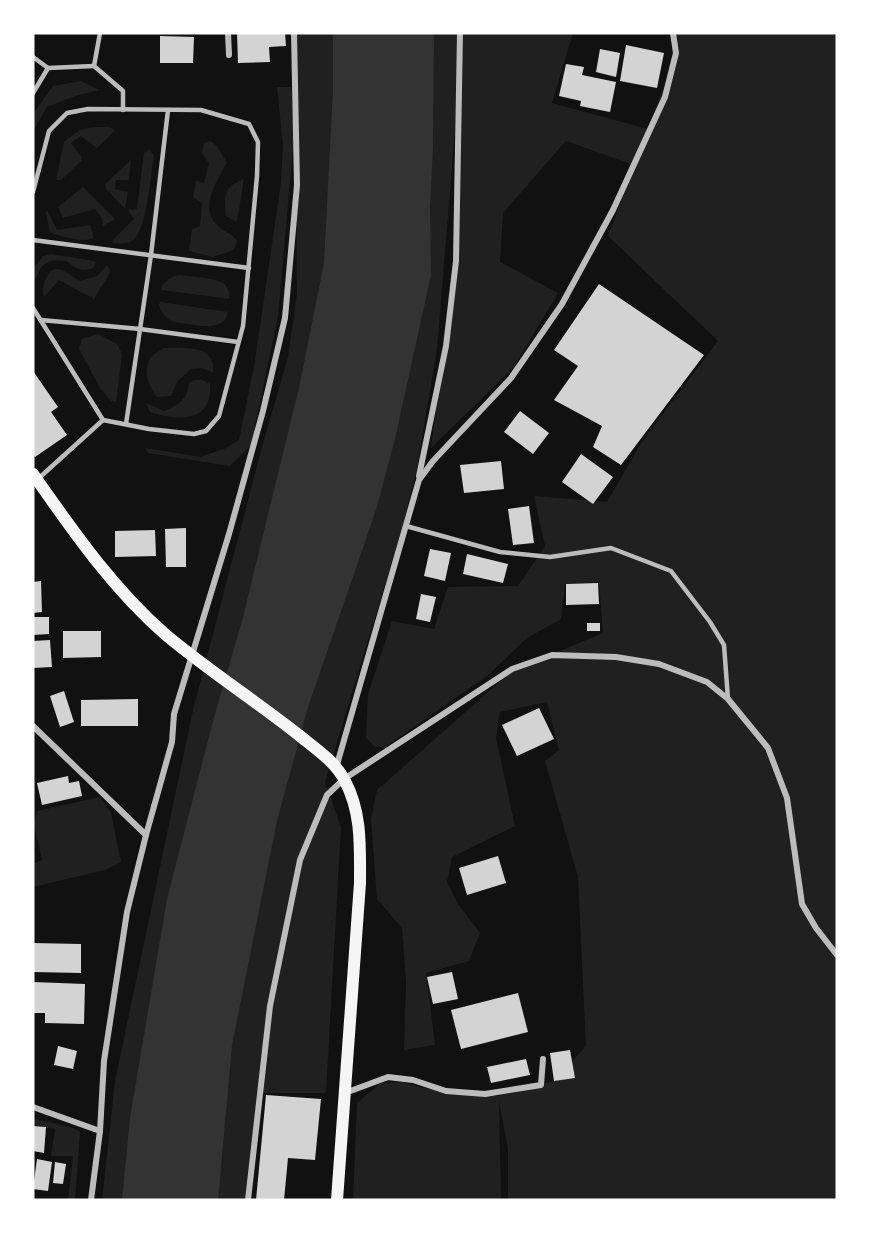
<svg xmlns="http://www.w3.org/2000/svg" width="870" height="1233" viewBox="0 0 870 1233" font-family="'Archivo Narrow',sans-serif">
  <style>
    .green { fill: #202020 }
    .water { fill: #333 }
    .building { fill: #d3d3d3 }
    .lines { fill: none; stroke-linecap: round; stroke-linejoin: round }
    .service { stroke: #bcbcbc; stroke-width: 4.5 }
    .minor { stroke: #bcbcbc; stroke-width: 6 }
    .secondary { stroke: #f5f5f5; stroke-width: 12 }
  </style>
  <rect width="100%" height="100%" fill="#111"/>
  <g class="green">
    <polygon points="293,33 573,33 552,103 648,129 676,54 673,33 837,33 837,1200 508,1200 508,1149 499,1101 501,1200 353,1200 357,1103 381,1083 403,1082 423,1088 498,1096 554,1081 586,1046 578,877 545,761 559,750 547,702 500,712 496,738 515,826 452,857 447,882 458,904 480,933 469,961 426,973 435,1045 404,1050 406,982 402,928 377,899 371,819 377,790 512,671 603,633 599,582 565,584 561,619 527,638 487,676 385,747 375,747 366,738 368,694 392,621 434,629 448,587 518,586 545,546 534,496 607,502 645,437 718,341 608,236 645,137 631,164 566,141 503,213 500,262 558,293 513,368 431,448 455,275 458,94 437,349 416,473 398,542 325,782 341,827 326,1093 260,1093 247,1200 102,1200 115,1081 193,710 262,447 288,357 297,294 296,93"/>
    <polygon points="81,81 99,90 75,96 47,107 33,131 33,114 53,86"/>
    <polygon points="277,87 291,87 294,137 278,316 251,445 230,466 148,453 145,448 201,457 226,448 239,440 255,361 281,182 283,145"/>
    <polygon points="93,127 110,127 115,131 97,148 81,136 71,143 82,158 81,161 61,180 56,180 64,142 80,130"/>
    <path d="M210,141L217,146L227,163C217,180 198,209 218,226C225,233 230,231 237,241L234,250L213,257L189,251L192,229L200,226L202,203L193,197L196,181L204,183L209,163L202,153L204,143Z"/>
    <path d="M149,149L154,155C151,174 147,225 135,238C130,245 121,243 113,243L112,241L134,219L128,210L137,209L144,153Z"/>
    <polygon points="131,160 129,180 116,180 115,189 128,192 125,209 107,190 105,184"/>
    <path d="M244,179L237,222L226,216C224,194 223,188 244,179Z"/>
    <polygon points="83,187 115,219 103,226 102,218 95,209 63,218 58,207"/>
    <path d="M47,210L57,230L90,225L94,238C84,243 61,237 50,232L46,214Z"/>
    <path d="M50,254C57,255 92,260 96,262L93,268C82,272 75,269 67,261C49,259 42,261 36,279L33,275V269L43,256Z"/>
    <path d="M107,265L111,271L94,299L59,280L45,296L43,295C42,285 48,264 62,270C68,272 74,278 80,281L97,276Z"/>
    <path d="M180,275L212,279L225,284L230,294L229,299L162,290L161,287C167,280 171,276 180,275Z"/>
    <path d="M160,302L228,312C225,331 202,326 188,324C182,323 175,323 170,320C164,317 161,310 159,305Z"/>
    <polygon points="98,334 117,344 122,354 116,402 111,401 100,388 79,349 82,339"/>
    <path d="M164,348C183,348 217,344 213,373L202,368L191,369L177,382L171,396L157,397C149,387 141,368 152,356C155,353 161,350 164,348Z"/>
    <path d="M194,380H202L210,384C213,424 177,421 150,412L146,403L164,411C179,405 187,400 189,383Z"/>
    <polygon points="100,797 111,813 121,862 105,870 33,887 33,864 42,860 34,824 37,811"/>
    <polygon points="33,1118 73,1128 80,1132 75,1200 68,1200 73,1156 51,1156 55,1129 33,1125"/>
  </g>
  <polygon class="water" points="333,33 434,33 433,146 430,207 431,275 395,439 376,510 308,707 277,821 232,1045 218,1200 122,1200 130,1118 167,899 213,721 242,621 299,388 324,263 333,90"/>
  <g class="building">
    <polygon points="237,33 285,33 286,46 269,47 270,62 238,63"/>
    <polygon points="160,36 194,37 193,63 160,63"/>
    <polygon points="626,45 664,53 657,88 620,81"/>
    <polygon points="600,49 620,53 616,77 596,72"/>
    <polygon points="566,64 584,67 582,75 616,82 610,112 580,106 581,101 559,96"/>
    <polygon points="599,284 704,355 621,465 593,447 602,426 554,400 578,366 554,350"/>
    <polygon points="33,371 58,407 51,412 67,435 35,457 33,455"/>
    <polygon points="520,411 549,433 533,454 504,432"/>
    <polygon points="581,454 613,477 593,504 562,482"/>
    <polygon points="501,461 504,489 464,493 460,465"/>
    <polygon points="529,506 534,543 513,545 508,509"/>
    <polygon points="186,528 186,567 166,567 165,529"/>
    <polygon points="155,530 156,556 115,557 115,531"/>
    <polygon points="430,549 451,553 445,581 424,576"/>
    <polygon points="467,554 508,564 503,583 463,574"/>
    <polygon points="41,581 42,612 33,613 33,582"/>
    <polygon points="598,583 599,604 566,605 566,584"/>
    <polygon points="421,594 436,597 430,622 416,619"/>
    <polygon points="33,617 49,617 49,634 33,635"/>
    <rect x="587" y="623" width="13" height="8"/>
    <polygon points="63,631 101,631 101,657 63,658"/>
    <polygon points="50,640 52,667 33,668 33,641"/>
    <polygon points="64,691 74,722 60,727 50,696"/>
    <polygon points="138,699 138,726 81,726 81,700"/>
    <polygon points="539,708 554,739 517,756 502,725"/>
    <polygon points="68,776 69,783 79,781 82,796 42,805 37,783"/>
    <polygon points="498,856 506,883 467,895 459,868"/>
    <polygon points="33,943 81,944 81,973 33,972"/>
    <polygon points="452,972 458,999 433,1004 427,977"/>
    <polygon points="33,982 85,984 84,1024 45,1023 45,1013 33,1013"/>
    <polygon points="518,993 528,1032 461,1049 451,1010"/>
    <polygon points="58,1046 77,1051 73,1069 54,1065"/>
    <polygon points="570,1050 575,1078 554,1081 550,1053"/>
    <polygon points="526,1059 530,1075 491,1083 487,1067"/>
    <polygon points="266,1095 321,1099 315,1160 288,1158 284,1200 256,1200"/>
    <polygon points="33,1126 46,1127 44,1153 33,1151"/>
    <polygon points="37,1159 52,1162 48,1191 33,1189"/>
    <polygon points="55,1162 66,1164 63,1184 53,1183"/>
  </g>
  <g class="lines">
    <g class="service">
      <polyline points="100,33 94,66 123,91 123,110"/>
      <polyline points="33,57 48,68 94,66"/>
      <polyline points="33,93 48,68"/>
      <polyline points="33,192 49,131 67,113 88,109 201,110 249,124 258,142 257,176 243,326 219,416 206,431 194,434 149,429 103,420 33,308"/>
      <polyline points="33,240 249,268"/>
      <polyline points="41,320 140,329 238,342"/>
      <polyline points="126,424 151,255 168,110"/>
      <polyline points="39,478 103,420"/>
      <polyline points="406,526 500,552 550,557 611,548 671,571 710,622 724,645 728,699"/>
    </g>
    <g class="minor">
      <polyline points="228,33 229,55"/>
      <polyline points="419,476 446,346 456,261 460,33"/>
      <polyline points="33,726 146,835"/>
      <polyline points="336,768 419,480 433,461 511,378 562,304 613,210 665,97 676,53 673,33"/>
      <polyline points="345,1093 388,1077 413,1080 446,1091 485,1094 541,1085 543,1059"/>
      <polyline points="33,1107 100,1131"/>
      <polyline points="91,1200 100,1131 104,1061 127,912 146,835 172,742 174,714 229,534 263,411 285,318 297,185 294,33"/>
      <polyline points="248,1200 270,1006 300,860 327,795 344,779 512,669 552,655 616,657 659,664 707,682 728,699 768,748 787,798 802,904 816,928 837,955"/>
    </g>
    <path class="secondary" d="M33,474C73,531 113,589 166,635C209,671 256,701 300,736C316,749 336,762 345,781C362,813 360,847 360,883L337,1200"/>
  </g>
  <rect width="870" height="1233" fill="none" stroke="#ffffff" stroke-width="69"/>
</svg>
